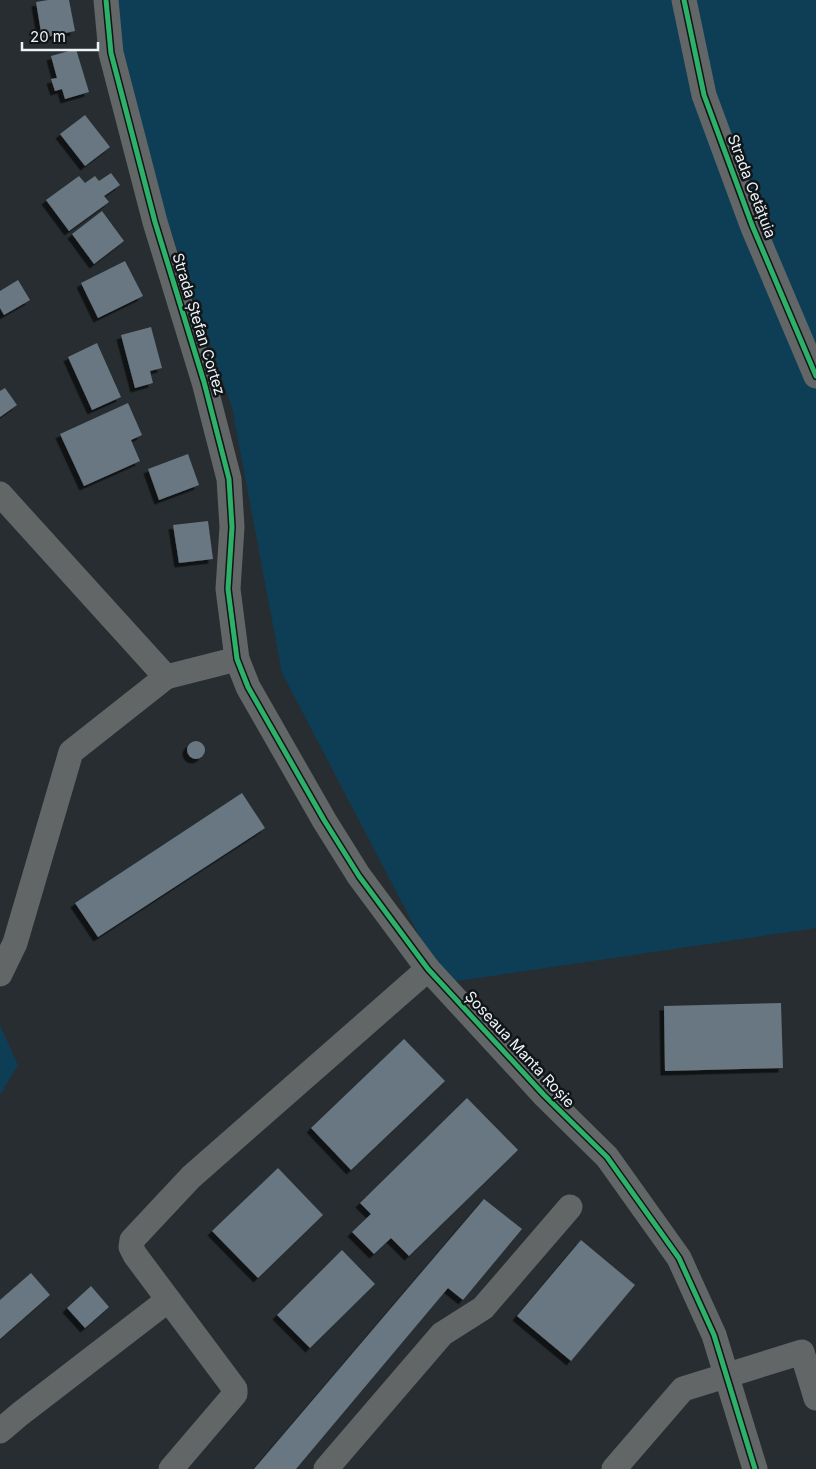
<svg xmlns="http://www.w3.org/2000/svg" width="816" height="1469" viewBox="0 0 816 1469" font-family="Inter,sans-serif">
  <style>
    .green { fill: #0e3e56 }
    .building { fill: #677781; filter: url(#shadow) }
    .lines { fill: none; stroke-linecap: round; stroke-linejoin: round }
    .minor { stroke: #636667; stroke-width: 25 }
    .cycleway-casing { stroke: #111518; stroke-width: 8 }
    .cycleway { stroke: #2db169; stroke-width: 5 }
    .labels { text-anchor: middle; dominant-baseline: central; stroke-width: 5; stroke-linejoin: round; paint-order: stroke }
    .street-label { font-size: 15px; fill: #edf4f8; stroke: #111518 }
  </style>
  <defs>
    <filter id="shadow"><feDropShadow dx="-4.5" dy="4.5" stdDeviation="0" flood-color="#0009"/></filter>
  </defs>
  <rect width="100%" height="100%" fill="#272d30"/>
  <g class="green">
    <polygon points="106,0 816,0 816,928 444,983 282,673 232,408 109,51"/>
    <polygon points="0,1025 18,1065 0,1095"/>
  </g>
  <g class="building">
    <polygon points="48,0 69,0 75,31 42,38 36,2"/>
    <polygon points="76,49 89,92 65,99 62,89 55,91 51,79 57,78 51,56"/>
    <polygon points="85,115 110,147 85,166 60,134"/>
    <polygon points="111,173 120,185 104,196 109,202 69,231 46,200 79,176 85,183 95,176 99,181"/>
    <polygon points="102,211 124,241 94,264 72,234"/>
    <polygon points="125,261 143,296 98,318 81,283"/>
    <polygon points="18,280 30,300 4,315 0,308 0,291"/>
    <polygon points="151,327 162,368 150,371 153,383 135,388 121,335"/>
    <polygon points="97,343 121,397 92,410 68,357"/>
    <polygon points="5,388 17,405 0,417 0,391"/>
    <polygon points="128,403 142,435 131,440 140,461 84,486 60,434"/>
    <polygon points="188,454 199,485 159,500 148,469"/>
    <polygon points="208,521 213,559 179,563 173,525"/>
    <circle cx="196" cy="750" r="9"/>
    <polygon points="242,793 265,828 98,937 75,903"/>
    <polygon points="781,1003 783,1068 665,1071 664,1006"/>
    <polygon points="404,1039 445,1081 351,1170 311,1128"/>
    <polygon points="467,1098 518,1150 409,1256 391,1238 374,1254 352,1232 371,1214 360,1203"/>
    <polygon points="278,1168 323,1215 258,1278 212,1231"/>
    <polygon points="484,1199 522,1229 463,1300 448,1288 296,1469 254,1469"/>
    <polygon points="581,1240 635,1285 571,1361 517,1316"/>
    <polygon points="342,1250 375,1284 310,1348 277,1315"/>
    <polygon points="31,1273 50,1295 0,1339 0,1300"/>
    <polygon points="91,1286 109,1307 85,1328 67,1308"/>
  </g>
  <g class="lines">
    <g class="minor">
      <polyline points="106,0 111,53 155,222 204,382 229,479 232,527 228,589 237,659 248,687 324,820 359,876 428,969 544,1095 607,1157 679,1258 714,1335 755,1469"/>
      <polyline points="684,0 704,95 752,225 816,376"/>
      <polyline points="0,494 166,677"/>
      <polyline points="0,974 15,943 71,752 166,677 237,659"/>
      <polyline points="0,1431 20,1414 168,1300"/>
      <polyline points="171,1469 235,1394 235,1389 135,1255 131,1247 132,1240 191,1177 428,969"/>
      <polyline points="326,1469 442,1334 483,1308 570,1207"/>
      <polyline points="614,1469 683,1389 802,1352 816,1398"/>
    </g>
    <defs>
      <g id="cycleway">
        <polyline points="106,0 111,53 155,222 204,382 229,479 232,527 228,589 237,659 248,687 324,820 359,876 428,969 544,1095 607,1157 679,1258 714,1335 755,1469"/>
        <polyline points="684,0 704,95 752,225 816,376"/>
      </g>
    </defs>
    <use href="#cycleway" class="cycleway-casing"/>
    <use href="#cycleway" class="cycleway"/>
  </g>
  <g class="labels">
    <g class="street-label">
      <text transform="translate(752 186) rotate(69)">Strada Cetățuia</text>
      <text transform="translate(199 324) rotate(73)">Strada Ștefan Cortez</text>
      <text transform="translate(520 1049) rotate(47)">Șoseaua Manta Roșie</text>
    </g>
  </g>
  <path d="M22 42v8h76v-8" fill="none" stroke="#edf4f8" stroke-width="2.5"/>
  <text x="30" y="42" font-size="15" fill="#edf4f8" stroke="#111518" stroke-width="4" paint-order="stroke">20 m</text>
</svg>
